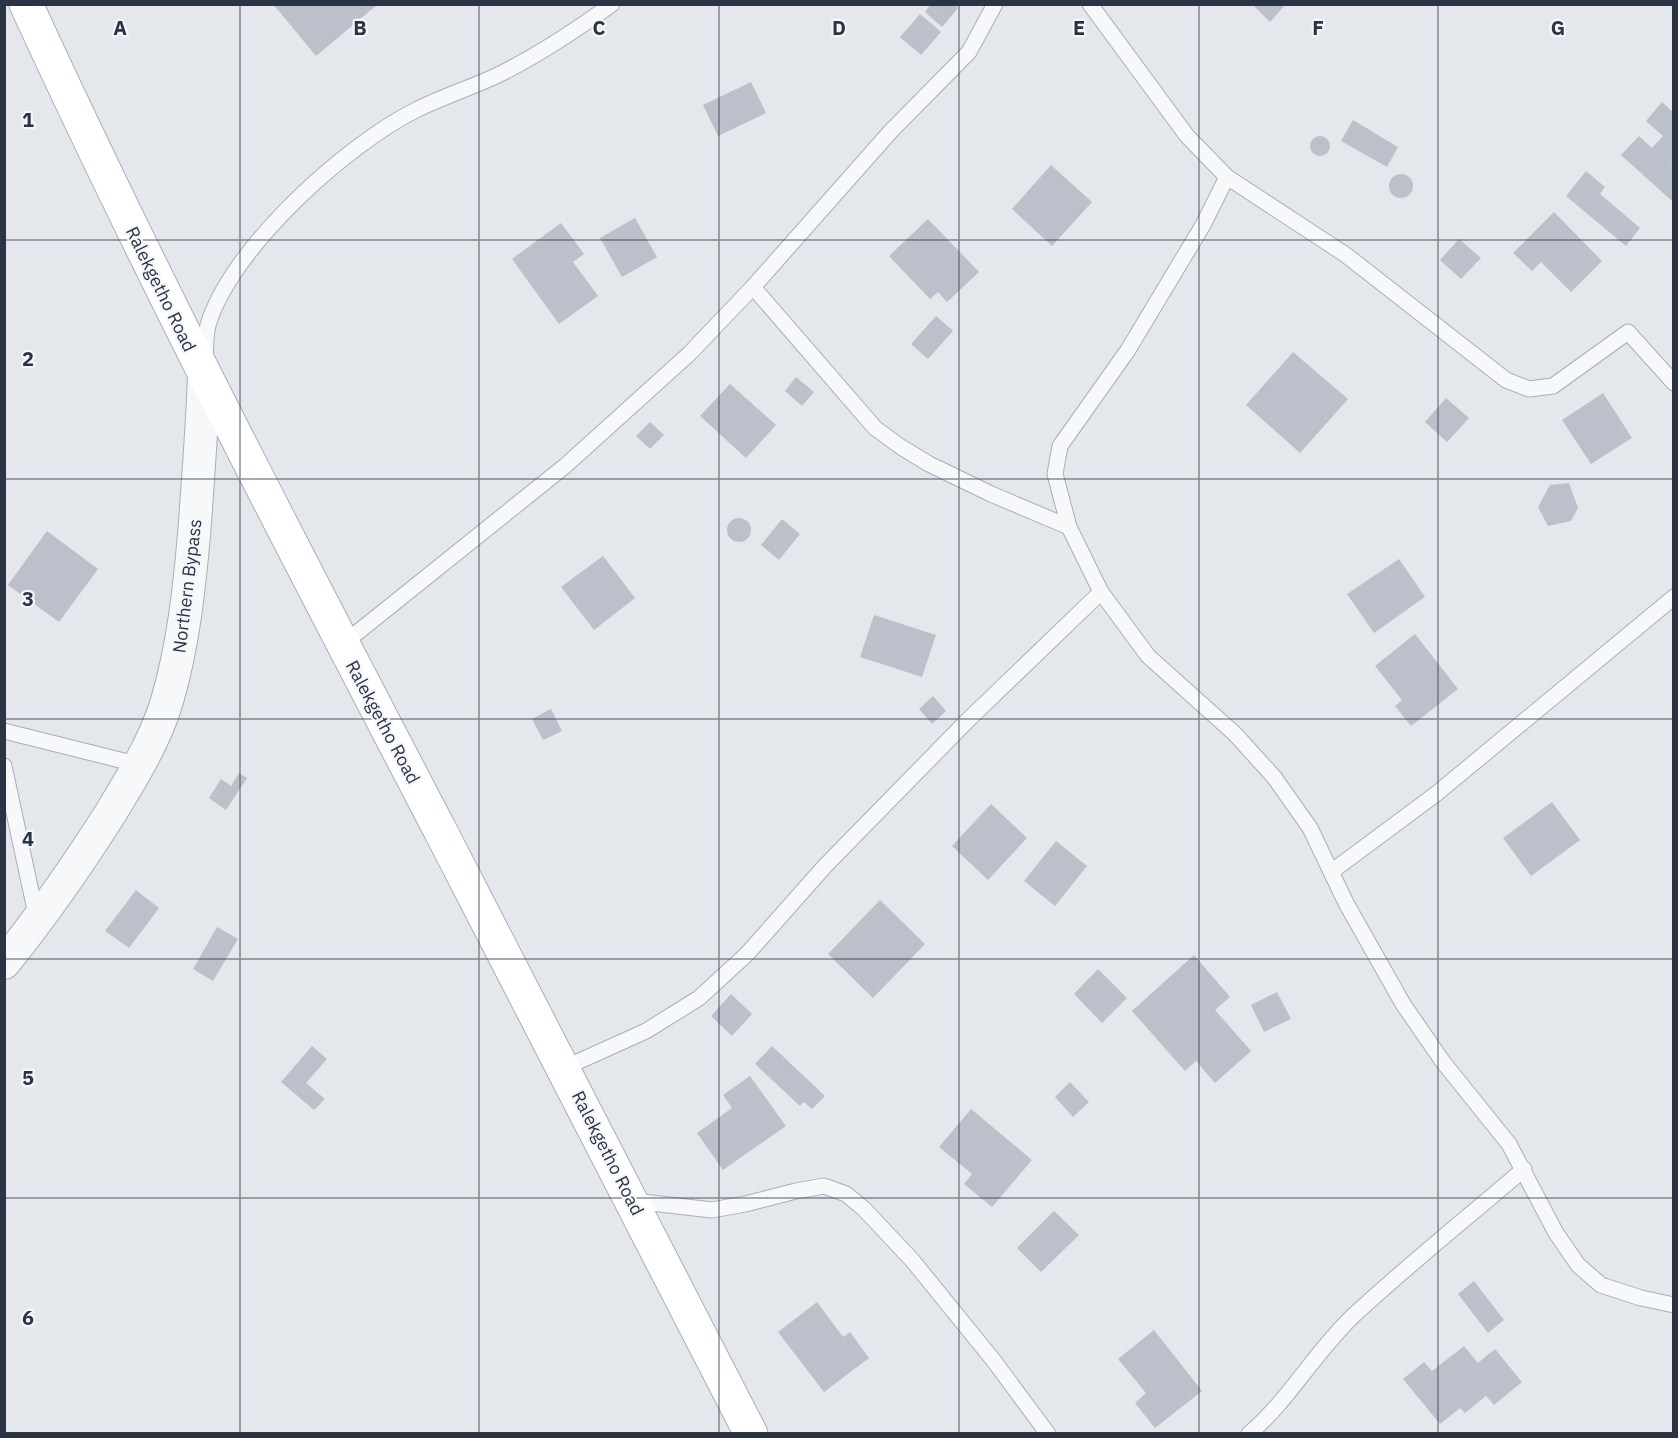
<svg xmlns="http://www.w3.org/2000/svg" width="1678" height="1438" viewBox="0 0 1678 1438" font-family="'IBM Plex Sans',sans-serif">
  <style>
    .building { fill: #bbc0ca }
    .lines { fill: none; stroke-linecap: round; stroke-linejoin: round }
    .service-casing { stroke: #a9aeb7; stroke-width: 17 }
    .minor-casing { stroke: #a9aeb7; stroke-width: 34 }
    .secondary-casing { stroke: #a9aeb7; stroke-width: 35 }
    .service { stroke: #f7f8fa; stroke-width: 15 }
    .minor { stroke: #f7f8fa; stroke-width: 32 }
    .secondary { stroke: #fff; stroke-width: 33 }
    .grid { fill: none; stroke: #2b3445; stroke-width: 1.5; stroke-opacity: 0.55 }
    .labels { text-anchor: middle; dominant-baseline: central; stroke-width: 4.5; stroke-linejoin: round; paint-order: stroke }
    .street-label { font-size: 18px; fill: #2b3445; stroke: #f4f6f9 }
    .grid-label { font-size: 20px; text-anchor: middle; font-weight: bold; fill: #2b3445; stroke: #f4f6f9; stroke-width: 4.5; stroke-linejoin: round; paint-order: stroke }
  </style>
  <rect width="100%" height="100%" fill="#e4e7ec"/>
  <g class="building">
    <polygon points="273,4 378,4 316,56"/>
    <polygon points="931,4 953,4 958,8 942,27 925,12"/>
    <polygon points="1252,4 1286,4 1270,22"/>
    <polygon points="920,14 941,32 921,55 900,37"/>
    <polygon points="751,82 766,113 718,136 703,105"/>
    <polygon points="1662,102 1674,113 1674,163 1671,166 1674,168 1674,199 1672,201 1621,155 1639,136 1652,148 1663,136 1646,121"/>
    <polygon points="1353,120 1398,147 1387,167 1341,141"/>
    <circle cx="1320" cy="146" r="10"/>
    <polygon points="1051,165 1092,202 1052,246 1012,209"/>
    <polygon points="1586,171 1605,187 1600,194 1640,228 1626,246 1566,196"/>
    <circle cx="1401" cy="186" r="12"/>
    <polygon points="1554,212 1602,261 1571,292 1541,262 1532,271 1513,253"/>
    <polygon points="635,218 657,257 622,277 600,238"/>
    <polygon points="928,219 979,272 947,302 938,292 930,299 889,256"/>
    <polygon points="561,223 584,254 573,262 598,296 559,324 512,259"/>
    <polygon points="1459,239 1481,258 1461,279 1440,260"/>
    <polygon points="936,316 953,331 928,359 911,344"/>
    <polygon points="1293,352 1348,399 1300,453 1246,405"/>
    <polygon points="796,377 814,392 802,406 785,391"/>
    <polygon points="730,384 776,425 746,458 700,416"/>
    <polygon points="1603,393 1632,438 1591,464 1562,420"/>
    <polygon points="1446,398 1469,418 1447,442 1425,422"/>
    <polygon points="650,422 664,435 650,449 636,436"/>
    <polygon points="1569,483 1578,508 1571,521 1548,526 1538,507 1550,485"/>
    <circle cx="739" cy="530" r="12"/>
    <polygon points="782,519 800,534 779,560 761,545"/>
    <polygon points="47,531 98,569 59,622 8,585"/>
    <polygon points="603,556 635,598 594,630 561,587"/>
    <polygon points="1399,559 1425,597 1374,633 1347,594"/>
    <polygon points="874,615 936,635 922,677 860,657"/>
    <polygon points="1415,634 1458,689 1411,726 1395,706 1402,700 1375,666"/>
    <polygon points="933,696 946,711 932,724 919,709"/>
    <polygon points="551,709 562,731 543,740 532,719"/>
    <polygon points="239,773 247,778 226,810 209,798 221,779 231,786"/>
    <polygon points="1552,802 1580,840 1531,876 1503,838"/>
    <polygon points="991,804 1027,838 988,880 952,846"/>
    <polygon points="1056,841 1087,866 1055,906 1024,881"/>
    <polygon points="136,890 159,908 129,948 105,931"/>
    <polygon points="880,900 925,944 873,998 828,954"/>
    <polygon points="217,927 238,939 213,981 193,969"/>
    <polygon points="1194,955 1230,997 1215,1010 1251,1051 1215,1083 1196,1061 1185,1071 1132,1011"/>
    <polygon points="1098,969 1127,998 1102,1023 1074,994"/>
    <polygon points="1277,992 1291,1019 1264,1032 1251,1005"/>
    <polygon points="731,994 752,1014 732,1036 711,1016"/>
    <polygon points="312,1046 327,1059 306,1083 325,1099 314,1110 281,1082"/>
    <polygon points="772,1046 825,1096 812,1109 804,1102 800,1106 755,1064"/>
    <polygon points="750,1076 786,1126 723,1170 697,1133 732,1108 723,1095"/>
    <polygon points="1070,1082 1089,1102 1073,1117 1055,1097"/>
    <polygon points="971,1109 1032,1160 992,1207 964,1184 972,1174 939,1147"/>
    <polygon points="1054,1211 1079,1235 1041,1272 1017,1248"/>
    <polygon points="1474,1281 1504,1320 1488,1333 1458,1294"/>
    <polygon points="817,1302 843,1337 850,1332 869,1358 824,1392 778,1332"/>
    <polygon points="1154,1330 1202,1391 1155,1428 1135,1403 1146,1393 1118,1359"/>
    <polygon points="1464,1346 1478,1363 1495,1349 1522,1382 1494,1405 1486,1396 1465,1413 1460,1408 1440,1424 1403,1379 1424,1362 1432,1371"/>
  </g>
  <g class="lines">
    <defs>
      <g id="service">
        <polyline points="1090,4 1187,136 1227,177 1203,225 1128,350 1060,446 1055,474 1069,527 1101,592 1148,656 1235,734 1274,777 1310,828 1346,903 1403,1004 1443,1062 1509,1144 1556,1233 1578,1265 1601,1285 1641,1298 1674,1305"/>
        <polyline points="1227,177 1346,255 1506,380 1529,389 1553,386 1628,332 1674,383"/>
        <polyline points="753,287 875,428 901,447 929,464 991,494 1069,527"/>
        <path d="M205,361C206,350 205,336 208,325C231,248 346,145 416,110C442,97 470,88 496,76C537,56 575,31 612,4"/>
        <polyline points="343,644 565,466 689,354 753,287 891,131 969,52 995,4"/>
        <polyline points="4,731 140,765"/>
        <polyline points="4,766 37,919"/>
        <polyline points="1331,872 1436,794 1674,597"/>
        <polyline points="564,1068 646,1031 699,998 747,954 825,866 966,722 1101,592"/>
        <polyline points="634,1201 712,1210 745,1204 796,1191 824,1186 846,1194 864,1209 912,1260 994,1361 1048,1434"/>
        <path d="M1249,1434C1289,1400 1315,1352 1353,1316C1408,1265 1467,1218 1524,1169"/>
      </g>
      <path id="minor" d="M4,963C43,915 77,866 110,814C132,778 155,741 167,701C183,646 189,591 194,535C198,482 202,429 204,376"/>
      <path id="secondary" d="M26,4C155,285 298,558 441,832C545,1032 649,1232 751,1434"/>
    </defs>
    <use href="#service" class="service-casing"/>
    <use href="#minor" class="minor-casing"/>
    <use href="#secondary" class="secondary-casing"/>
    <use href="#service" class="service"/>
    <use href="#minor" class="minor"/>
    <use href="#secondary" class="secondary"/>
  </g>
  <path class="grid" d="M240,4V1434M479,4V1434M719,4V1434M959,4V1434M1199,4V1434M1438,4V1434M4,240H1674M4,479H1674M4,719H1674M4,959H1674M4,1198H1674"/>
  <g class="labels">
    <g class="street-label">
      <text transform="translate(161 289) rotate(64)">Ralekgetho Road</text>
      <text transform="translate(187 586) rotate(-83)">Northern Bypass</text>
      <text transform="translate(383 722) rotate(62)">Ralekgetho Road</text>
      <text transform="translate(608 1153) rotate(63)">Ralekgetho Road</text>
    </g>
  </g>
  <g class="grid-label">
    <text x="120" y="35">A</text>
    <text x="360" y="35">B</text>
    <text x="599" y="35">C</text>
    <text x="839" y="35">D</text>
    <text x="1079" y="35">E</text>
    <text x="1318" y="35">F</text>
    <text x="1558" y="35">G</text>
    <text x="28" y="127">1</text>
    <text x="28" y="366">2</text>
    <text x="28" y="606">3</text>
    <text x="28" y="846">4</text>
    <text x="28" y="1085">5</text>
    <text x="28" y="1325">6</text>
  </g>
  <rect width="1678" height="1438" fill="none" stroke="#2b3445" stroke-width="12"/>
</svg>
